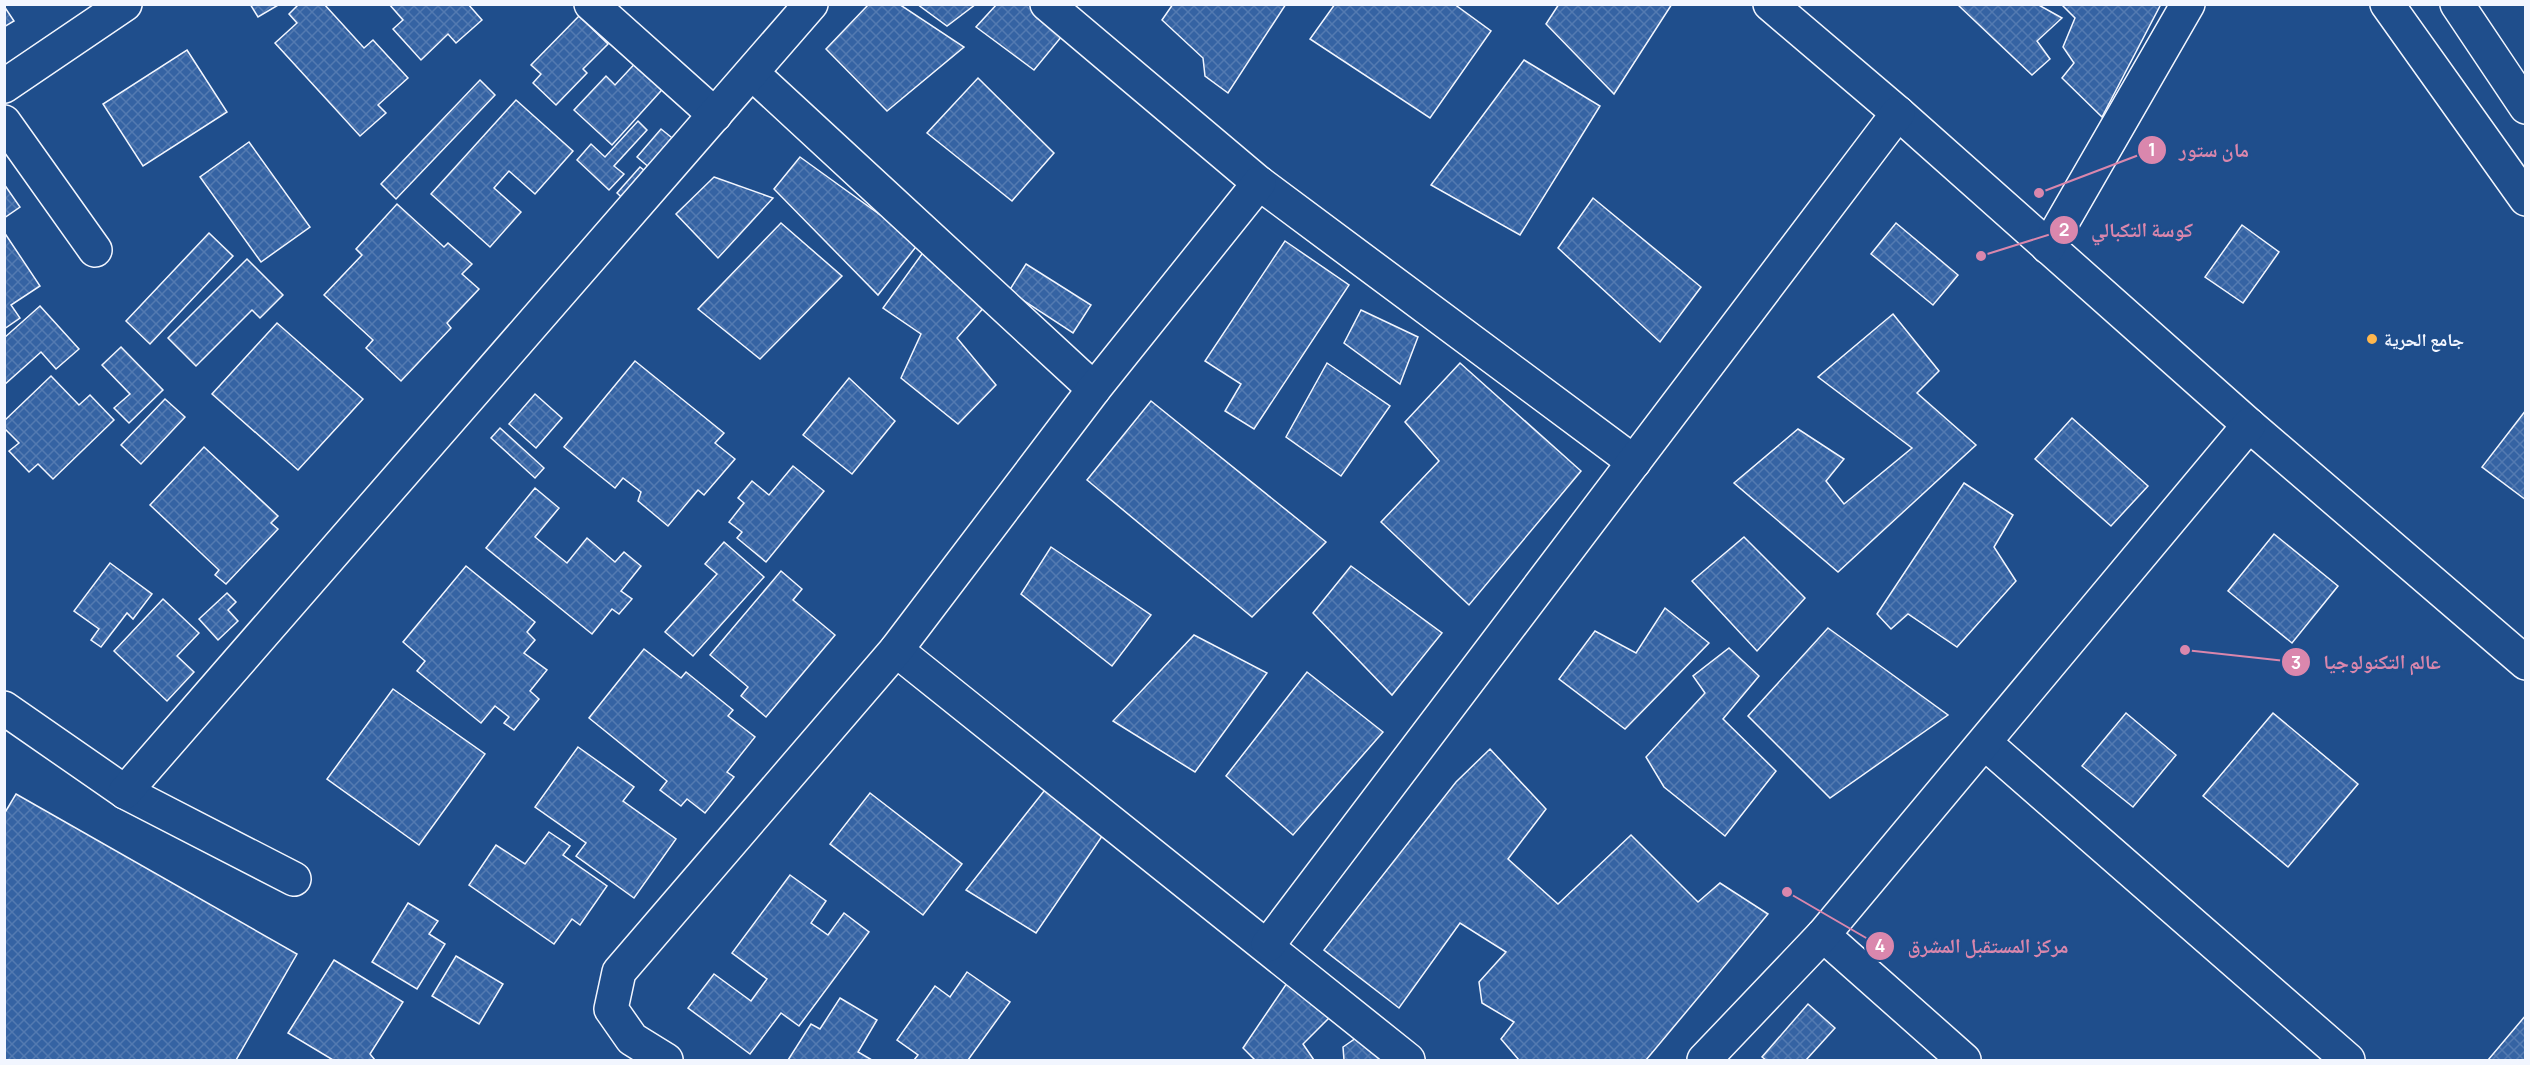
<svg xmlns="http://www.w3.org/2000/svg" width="2530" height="1065" viewBox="0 0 2530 1065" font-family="Manrope,'Noto Naskh Arabic',sans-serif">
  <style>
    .building { fill: url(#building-cross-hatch); stroke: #f2f6ff; stroke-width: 1.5 }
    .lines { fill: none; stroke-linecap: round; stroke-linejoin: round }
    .minor-casing { stroke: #f2f6ff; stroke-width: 36 }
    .major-casing { stroke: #f2f6ff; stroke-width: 36 }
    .minor { stroke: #1f4e8c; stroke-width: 33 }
    .major { stroke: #1f4e8c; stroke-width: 33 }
    .poi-dot { fill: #ffb74d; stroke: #1f4e8c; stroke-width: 2 }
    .labels { text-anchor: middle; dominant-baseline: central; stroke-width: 4.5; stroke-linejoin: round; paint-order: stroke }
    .poi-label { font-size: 18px; font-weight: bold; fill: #f2f6ff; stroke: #1f4e8c; text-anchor: start }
    .leader { fill: none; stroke: #da87ad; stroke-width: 2 }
    .callout-dot { fill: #da87ad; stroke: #1f4e8c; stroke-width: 2 }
    .mark-label { font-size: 18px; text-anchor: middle; font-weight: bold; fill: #fff }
    .callout-label { font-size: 20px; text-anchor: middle; font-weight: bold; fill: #da87ad; stroke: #1f4e8c; stroke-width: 4.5; stroke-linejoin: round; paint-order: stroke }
  </style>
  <defs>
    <pattern id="building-cross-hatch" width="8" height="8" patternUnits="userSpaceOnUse" patternTransform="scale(1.5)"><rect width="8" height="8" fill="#3563a3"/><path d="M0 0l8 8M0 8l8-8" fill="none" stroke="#537ab1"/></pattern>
  </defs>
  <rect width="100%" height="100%" fill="#1f4e8c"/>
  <g class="building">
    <polygon points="250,4 280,4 258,17"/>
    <polygon points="299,4 324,4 364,48 373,40 408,78 378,105 386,113 360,136 275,43 297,23 289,14"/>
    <polygon points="389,4 468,4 482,20 456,43 448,34 421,60 393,29 403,20"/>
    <polygon points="869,4 899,4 964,47 887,111 826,49"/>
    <polygon points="917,4 976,4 947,26"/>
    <polygon points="997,4 1031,4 1067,30 1034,70 976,27"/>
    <polygon points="1173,4 1286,4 1228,93 1205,76 1203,58 1162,20"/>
    <polygon points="1335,4 1454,4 1491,31 1430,118 1310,39"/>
    <polygon points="1559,4 1672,4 1614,94 1546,24"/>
    <polygon points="1957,4 2037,4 2062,18 2037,41 2050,59 2032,75"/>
    <polygon points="2061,4 2161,4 2102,117 2062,78 2074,63 2063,47 2075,18"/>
    <polygon points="4,6 14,21 4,27"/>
    <polygon points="579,16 608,44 583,69 587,73 556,105 533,83 541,74 531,65"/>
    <polygon points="187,50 227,112 143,166 103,104"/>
    <polygon points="641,57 669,82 612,145 574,110 606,76 615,85"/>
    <polygon points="1524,60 1600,106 1520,235 1431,185"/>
    <polygon points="978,78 1054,153 1012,201 927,133"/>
    <polygon points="480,80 495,95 396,199 381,184"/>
    <polygon points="516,100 573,151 535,194 509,171 494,188 521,212 490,247 431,194"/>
    <polygon points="638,121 647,130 614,166 624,174 609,190 577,160 591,144 605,157"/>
    <polygon points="661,129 676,141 651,169 637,157"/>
    <polygon points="249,142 310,227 261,262 200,177"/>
    <polygon points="800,157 919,243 878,295 774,189"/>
    <polygon points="640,167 654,178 630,205 617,193"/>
    <polygon points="714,177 773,198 718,258 676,214"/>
    <polygon points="4,184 20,207 4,218"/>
    <polygon points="1593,198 1701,287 1660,342 1558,248"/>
    <polygon points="397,204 444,247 448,243 472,264 462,274 479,289 447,323 451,328 401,381 366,348 373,340 324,295 362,255 356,249"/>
    <polygon points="781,223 842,276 760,359 698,309"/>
    <polygon points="1896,223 1958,275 1933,305 1871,254"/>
    <polygon points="2242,225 2279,252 2243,303 2205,277"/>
    <polygon points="4,232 40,286 11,305 20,318 4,329"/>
    <polygon points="209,233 233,256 150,344 126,321"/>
    <polygon points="1285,241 1349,285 1254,429 1225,411 1241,384 1205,361"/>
    <polygon points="927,247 986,305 957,338 996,385 958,424 901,378 921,334 883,308"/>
    <polygon points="247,259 283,295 260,318 252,310 196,366 168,338"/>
    <polygon points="1026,264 1091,305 1073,333 1009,291"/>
    <polygon points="40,306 79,349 56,369 41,352 4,385 4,338"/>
    <polygon points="1361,310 1418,337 1400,384 1344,343"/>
    <polygon points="1893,314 1939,371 1917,393 1976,445 1838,572 1734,483 1798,429 1844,459 1826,481 1844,504 1912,448 1818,377"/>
    <polygon points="277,323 363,399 298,470 212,394"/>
    <polygon points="121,347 163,390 129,423 114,408 130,394 102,365"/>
    <polygon points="635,361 724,433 715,443 735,459 704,495 698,490 668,526 638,501 641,492 623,478 615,488 564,447"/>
    <polygon points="1327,363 1390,406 1341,476 1286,437"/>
    <polygon points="1460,363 1581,471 1469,605 1381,522 1439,461 1405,422"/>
    <polygon points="51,376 79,405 90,395 114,420 53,479 38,464 29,472 9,451 19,443 4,428 4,421"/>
    <polygon points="849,378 895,421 852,474 803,435"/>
    <polygon points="535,394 562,418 536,448 509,424"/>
    <polygon points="165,399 185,417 141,464 121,445"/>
    <polygon points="1151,401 1326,542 1252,617 1087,480"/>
    <polygon points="2526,410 2526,500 2482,467"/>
    <polygon points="2072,418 2148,486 2111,526 2035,459"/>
    <polygon points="500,428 544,468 535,478 491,438"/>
    <polygon points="204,447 278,516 271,523 278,529 226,584 215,575 219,570 150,505"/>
    <polygon points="793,466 824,491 766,562 737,538 742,532 729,522 744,503 738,498 752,481 769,495"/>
    <polygon points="1964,483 2013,515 1994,547 2016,581 1957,647 1908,614 1891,629 1877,614"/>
    <polygon points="535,488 559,508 535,537 567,563 587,538 615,562 624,552 641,566 621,591 632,599 619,614 612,609 592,634 486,548"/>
    <polygon points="2274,534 2338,586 2292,643 2228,591"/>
    <polygon points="1744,537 1805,598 1757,651 1692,581"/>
    <polygon points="724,542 764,577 693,656 665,632 717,574 705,564"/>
    <polygon points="1051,547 1151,615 1112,666 1021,594"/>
    <polygon points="110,563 152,594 133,619 127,613 101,647 91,640 99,629 74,611"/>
    <polygon points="466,566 535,622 527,632 535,640 524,653 547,670 530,691 539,699 514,730 504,723 509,717 495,706 481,723 417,671 425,661 403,642"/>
    <polygon points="1351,566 1442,633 1392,695 1313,613"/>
    <polygon points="781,571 802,589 793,600 835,635 766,717 741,696 748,687 710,655"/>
    <polygon points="227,593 236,602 228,610 238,621 218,640 199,619"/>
    <polygon points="163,599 199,633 177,656 194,672 167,701 114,651"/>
    <polygon points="1665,608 1709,643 1625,729 1559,679 1595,631 1636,653"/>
    <polygon points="1828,628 1948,715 1830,798 1748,716"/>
    <polygon points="1194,635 1267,673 1195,772 1113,721"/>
    <polygon points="1729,648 1759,676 1723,719 1776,771 1725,836 1664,787 1646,757 1705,693 1693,676"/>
    <polygon points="644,649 681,678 686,672 733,710 728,716 755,737 727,772 734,777 705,813 687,799 681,806 660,790 667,781 589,718"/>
    <polygon points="1307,672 1383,732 1293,835 1226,776"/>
    <polygon points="393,689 485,754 419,845 327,779"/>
    <polygon points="2126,713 2176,755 2133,807 2082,766"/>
    <polygon points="2273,713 2358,784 2288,867 2203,796"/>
    <polygon points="578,747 634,787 623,801 676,839 634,898 576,856 586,843 535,807"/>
    <polygon points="1490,749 1546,809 1508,859 1558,904 1631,835 1698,902 1720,883 1768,914 1646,1060 1519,1060 1501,1039 1514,1022 1482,1003 1479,982 1506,952 1460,923 1399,1008 1324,950 1456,782"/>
    <polygon points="1048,786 1107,829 1036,933 966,890"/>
    <polygon points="870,793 962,864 923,915 830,844"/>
    <polygon points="16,794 297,954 236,1060 4,1060 4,814"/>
    <polygon points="549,832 570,846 563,855 607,886 580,925 572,919 554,944 469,885 496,845 525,864"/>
    <polygon points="790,875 826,901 811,923 828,935 844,913 869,932 799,1026 781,1013 750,1054 688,1008 714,974 751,1001 767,979 732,953"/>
    <polygon points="408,903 438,921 429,934 445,944 417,989 372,962"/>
    <polygon points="456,956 503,984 479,1024 432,996"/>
    <polygon points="334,960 403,1002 370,1054 375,1060 333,1060 288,1033"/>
    <polygon points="967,972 1010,1002 968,1060 914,1060 918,1055 897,1040 935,986 950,997"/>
    <polygon points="1287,983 1331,1016 1303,1044 1314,1060 1255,1060 1243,1048"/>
    <polygon points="840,998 877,1020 858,1052 872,1060 788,1060 811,1024 820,1029"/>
    <polygon points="1808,1004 1835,1028 1806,1060 1766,1060 1762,1057"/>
    <polygon points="2526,1015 2526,1060 2488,1060"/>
    <polygon points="1359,1036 1387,1054 1381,1060 1344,1060 1343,1047"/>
  </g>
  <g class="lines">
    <defs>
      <g id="minor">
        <polyline points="591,4 715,115"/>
        <polyline points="1047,4 1259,183 1634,462"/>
        <polyline points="1770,4 1898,113 2249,425 2526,663"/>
        <polyline points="753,74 1094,389"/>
        <polyline points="4,86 125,4"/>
        <polyline points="4,122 95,250"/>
        <polyline points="2048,247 2188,4"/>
        <polyline points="896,650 1408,1060"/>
        <polyline points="4,708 125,792 294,879"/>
        <polyline points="1985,743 2348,1060"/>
        <polyline points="125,792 811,4"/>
        <polyline points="1823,935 1964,1060"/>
        <polyline points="1268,945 1898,113"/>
        <polyline points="666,1060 632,1039 611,1009 619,972 896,650 1094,389 1259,183"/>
        <polyline points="1704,1060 1823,935 2249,425"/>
      </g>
      <g id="major">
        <polyline points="2387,4 2526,199"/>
        <polyline points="2457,4 2526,107"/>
      </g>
    </defs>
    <use href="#minor" class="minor-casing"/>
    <use href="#major" class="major-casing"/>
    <use href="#minor" class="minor"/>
    <use href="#major" class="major"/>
  </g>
  <circle class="poi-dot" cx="2372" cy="339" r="6"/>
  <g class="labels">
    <g class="poi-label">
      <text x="2384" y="339">جامع الحرية</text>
    </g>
  </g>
  <path class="leader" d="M2039 193L2152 150M1981 256L2064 230M2185 650L2296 662M1787 892L1880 946"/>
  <g class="callout-dot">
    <circle cx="2039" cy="193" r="6"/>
    <circle cx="1981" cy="256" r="6"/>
    <circle cx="2185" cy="650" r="6"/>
    <circle cx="1787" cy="892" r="6"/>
    <circle cx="2152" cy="150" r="15"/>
    <circle cx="2064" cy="230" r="15"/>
    <circle cx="2296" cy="662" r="15"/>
    <circle cx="1880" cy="946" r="15"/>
  </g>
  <g class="mark-label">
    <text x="2152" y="156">1</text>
    <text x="2064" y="236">2</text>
    <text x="2296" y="669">3</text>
    <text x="1880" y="952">4</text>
  </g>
  <g class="callout-label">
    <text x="2214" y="157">مان ستور</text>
    <text x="2142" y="237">كوسة التكبالي</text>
    <text x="2382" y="669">عالم التكنولوجيا</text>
    <text x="1988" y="953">مركز المستقبل المشرق</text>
  </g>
  <rect width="2530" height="1065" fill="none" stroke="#f2f6ff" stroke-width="12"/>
</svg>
